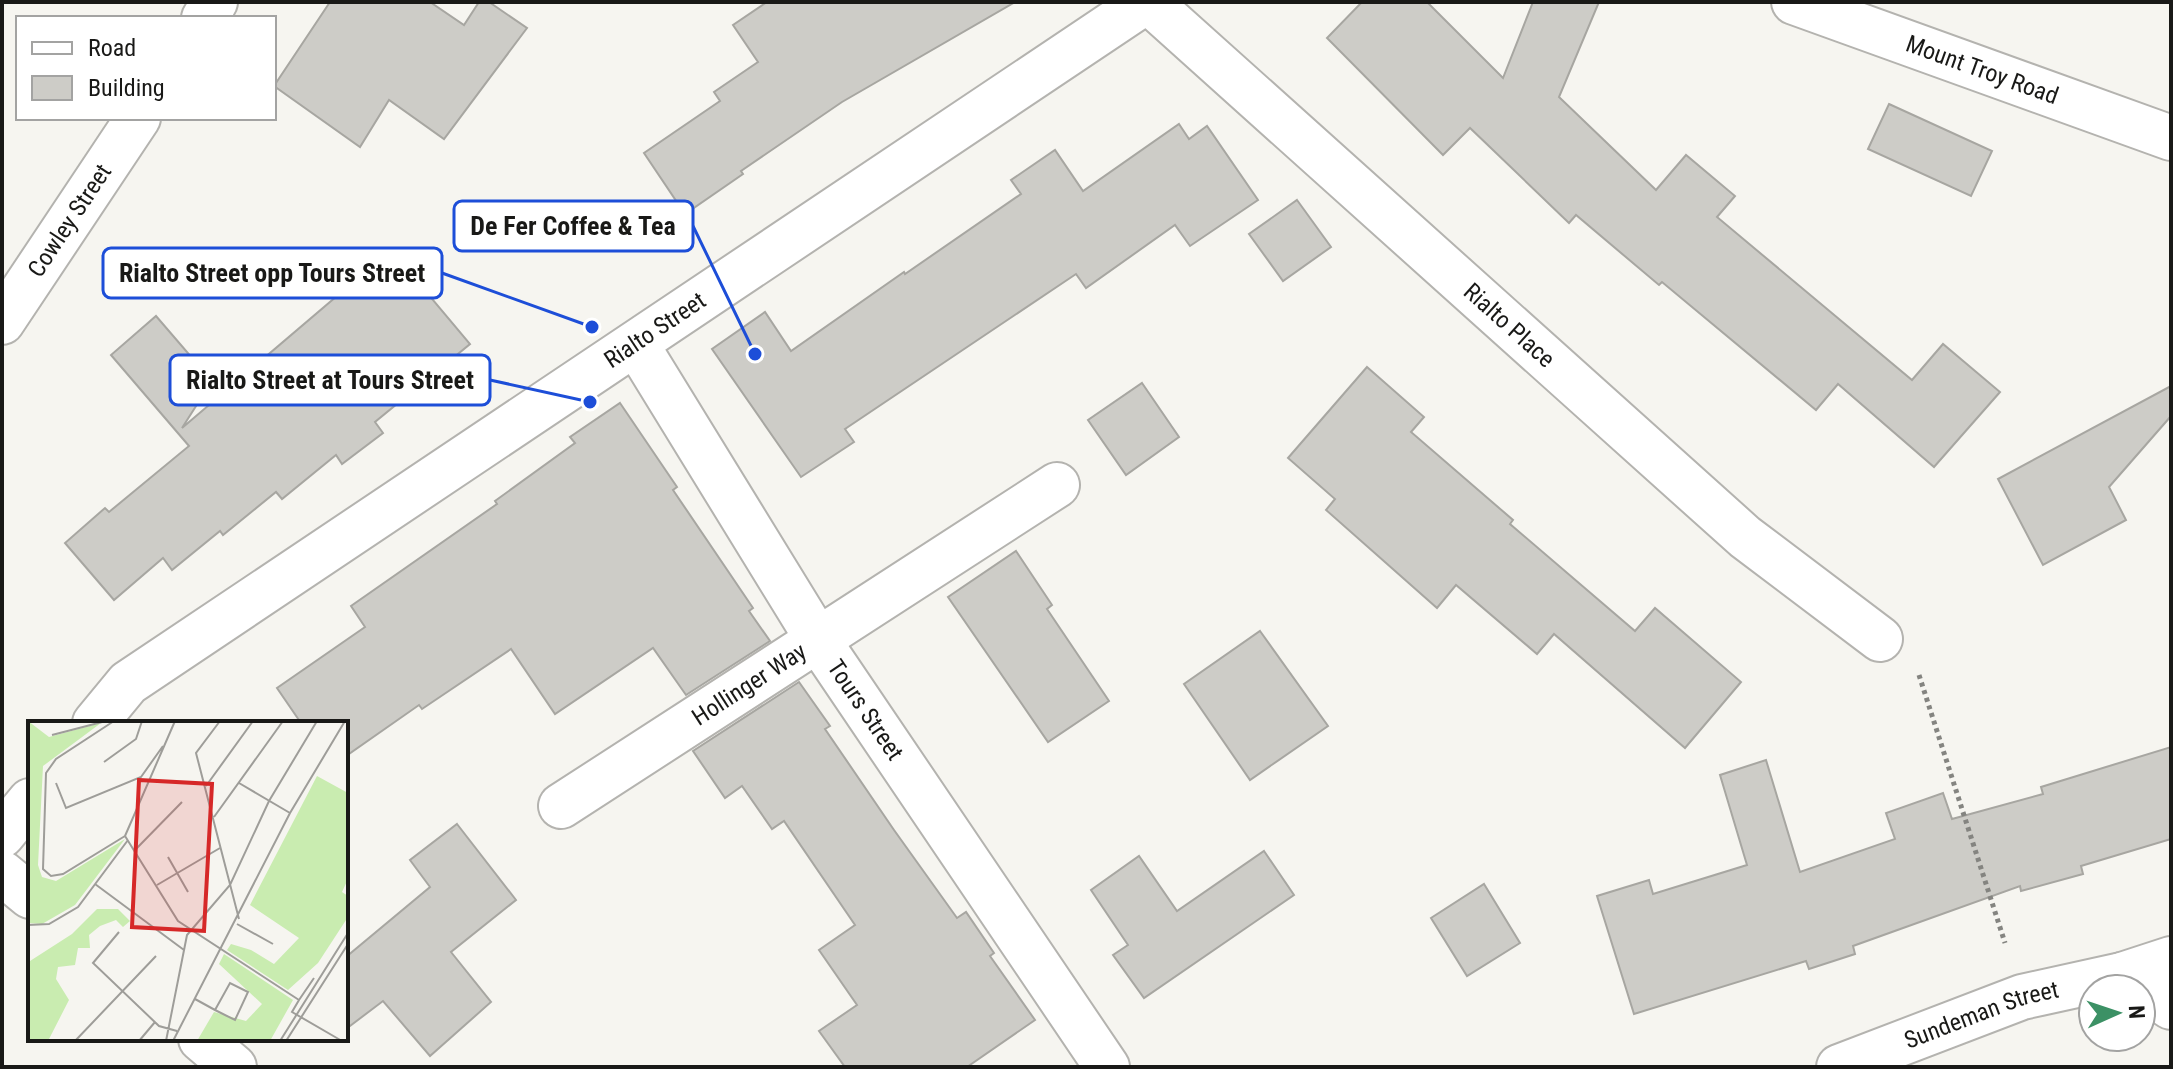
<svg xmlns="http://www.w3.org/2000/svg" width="2173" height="1069" viewBox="0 0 2173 1069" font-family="'Roboto Condensed',sans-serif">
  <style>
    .building { fill: #cdccc7; stroke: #a7a6a1; stroke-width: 2 }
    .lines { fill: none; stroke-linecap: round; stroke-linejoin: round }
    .minor-casing { stroke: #b4b3af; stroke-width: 48 }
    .tertiary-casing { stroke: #b4b3af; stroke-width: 48 }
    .path { stroke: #848480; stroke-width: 5; stroke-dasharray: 4 4; stroke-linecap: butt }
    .minor { stroke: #fff; stroke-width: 44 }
    .tertiary { stroke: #fff; stroke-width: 44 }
    .labels { text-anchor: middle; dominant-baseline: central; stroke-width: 7; stroke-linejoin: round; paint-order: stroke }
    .street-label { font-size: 24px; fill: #191917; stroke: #fff }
    .inset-road { fill: none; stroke: #9e9d99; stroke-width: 2 }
    .view { fill: #d62828; fill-opacity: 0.15; stroke: #d62828; stroke-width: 4 }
    .inset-edge { fill: none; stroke: #191917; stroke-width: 4 }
    .leader { fill: none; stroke: #1d4ed8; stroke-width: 3 }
    .callout-dot { fill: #1d4ed8; stroke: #fff; stroke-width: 3 }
    .callout { fill: #fff; stroke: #1d4ed8; stroke-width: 3 }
    .callout-label { font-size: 26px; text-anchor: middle; font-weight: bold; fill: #191917 }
  </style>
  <rect width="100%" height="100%" fill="#f6f5f0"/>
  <g class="building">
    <polygon points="330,2 430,2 464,25 479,2 489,2 527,28 444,139 389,100 360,147 274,86"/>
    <polygon points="767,2 1015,2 842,102 741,171 743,174 685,214 644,153 720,101 714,92 758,62 733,25"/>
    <polygon points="1362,2 1427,2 1503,78 1533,2 1599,2 1559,97 1656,190 1686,155 1735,196 1717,217 1912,380 1943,344 2000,392 1934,467 1838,384 1816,410 1662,282 1659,285 1576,215 1569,223 1470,128 1443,155 1327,38"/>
    <polygon points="1889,104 1992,151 1971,196 1868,149"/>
    <polygon points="1179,124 1189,139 1207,126 1258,200 1190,246 1175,225 1086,288 1076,274 845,429 854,442 801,477 712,349 765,312 791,351 904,272 905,274 1021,194 1011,180 1055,150 1083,191"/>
    <polygon points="1297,200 1331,247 1283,281 1249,234"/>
    <polygon points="391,250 470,344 375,422 383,433 342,464 336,455 282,499 276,492 223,535 220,531 172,570 163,558 114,600 65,543 105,508 109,512 189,446 111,355 156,316 212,381 182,428"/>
    <polygon points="1367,367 1424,417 1411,432 1513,520 1510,524 1635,631 1655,608 1741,682 1685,748 1554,634 1537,654 1456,585 1437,608 1326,510 1335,499 1288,458"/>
    <polygon points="1142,383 1179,437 1126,475 1088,420"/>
    <polygon points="2171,386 2171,416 2109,487 2126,520 2043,565 1998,479"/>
    <polygon points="620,403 677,487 673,490 753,608 749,611 770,641 686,695 653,648 555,714 511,649 422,709 419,705 346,756 346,723 301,723 277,688 365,627 351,606 497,504 495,501 575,443 570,437"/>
    <polygon points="1016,551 1052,605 1047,609 1109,701 1048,742 948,597"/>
    <polygon points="1260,631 1328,726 1250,780 1184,684"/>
    <polygon points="799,682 830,726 825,729 894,830 957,918 966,912 994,953 990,956 1035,1020 967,1067 845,1067 819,1031 857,1005 819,950 855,925 784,821 772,829 742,786 725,798 693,751"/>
    <polygon points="2171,747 2171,839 2081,866 2083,874 2021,891 2020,886 1853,946 1855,954 1809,969 1806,961 1634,1014 1597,896 1649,880 1653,894 1747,865 1720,775 1766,760 1800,872 1895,839 1886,813 1943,793 1952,819 2043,794 2041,787"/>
    <polygon points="457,824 516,900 451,952 491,1002 430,1056 383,1001 346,1029 346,957 430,887 410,860"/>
    <polygon points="1264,851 1294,895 1144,998 1113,955 1128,945 1091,890 1139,856 1177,911"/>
    <polygon points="1484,884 1520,943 1467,976 1431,918"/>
  </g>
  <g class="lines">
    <defs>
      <g id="minor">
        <path id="s1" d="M1149,2L1745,537L1880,639"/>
        <path id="s2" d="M1794,2L2171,138"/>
        <polyline points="204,18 215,2"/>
        <path id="s3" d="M2,322L138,118"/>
        <path id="s4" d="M636,344L818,640L1107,1067"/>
        <path id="s5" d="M561,806L1057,485"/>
        <polyline points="2,873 30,896"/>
        <polyline points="2122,975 2171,1007"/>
        <polyline points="201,1039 234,1067"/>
        <path id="s6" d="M1839,1067L2022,997L2122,975L2171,959"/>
      </g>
      <g id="tertiary">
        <path id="s7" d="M95,723L128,683L1145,2"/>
        <polyline points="2,835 30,801"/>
      </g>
    </defs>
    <use href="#minor" class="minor-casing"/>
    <use href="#tertiary" class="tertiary-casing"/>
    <polyline class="path" points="1919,675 2005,943"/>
    <use href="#minor" class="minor"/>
    <use href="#tertiary" class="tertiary"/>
  </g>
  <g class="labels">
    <g class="street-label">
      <text stroke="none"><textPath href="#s2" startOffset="200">Mount Troy Road</textPath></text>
      <text stroke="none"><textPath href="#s3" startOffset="122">Cowley Street</textPath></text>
      <text stroke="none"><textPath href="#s1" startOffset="484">Rialto Place</textPath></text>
      <text stroke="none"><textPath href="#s7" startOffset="686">Rialto Street</textPath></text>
      <text stroke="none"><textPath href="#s5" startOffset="224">Hollinger Way</textPath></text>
      <text stroke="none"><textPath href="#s4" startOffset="432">Tours Street</textPath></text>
      <text stroke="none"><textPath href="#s6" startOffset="152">Sundeman Street</textPath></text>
    </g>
  </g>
  <g transform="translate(28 721)">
    <rect width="320" height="320" fill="#f6f5f0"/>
    <path d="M0,0L21,16L73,2L15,45L10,144L14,156L28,160L97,118L47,184L14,203L0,202ZM289,55L320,72V158L314,171L320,175V196L290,242L260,269L199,229L203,223L223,229L246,243L271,217L222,184ZM69,188H90L102,200L95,206L88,199L72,205L61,214L62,227H50L47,244L30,246L28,258L41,279L20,320H0L2,240L44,213ZM196,233L265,279L242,320H169L186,291L218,300L234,283L191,243Z" fill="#c9ecb0"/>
    <path class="inset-road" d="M86,0L28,38L18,52L15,148L23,155L35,153L97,115M192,0L168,32L211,198M24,14L78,0M76,41L108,18L114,0M28,62L38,87L113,56L135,25M211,62L262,92M178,65L225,0M186,96L255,0M97,115L150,200L271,279M97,115L147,0M108,128L154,81M140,136L160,171M67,163L156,229M129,164L192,127M209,203L245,223M0,204L21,203L50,186L100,119M91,211L65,242L131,305L149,310M167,278L187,289L207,299L220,271L202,262L187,289M271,279L264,291L314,320M271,279L286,257M47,320L128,235M111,320L127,301M138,320L159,214L202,164L241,80L289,0M145,320L262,92L317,0M252,320L320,212M258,320L320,223"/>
    <path class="view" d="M111,59L184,63L176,210L104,206Z"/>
    <rect width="320" height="320" class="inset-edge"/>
  </g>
  <path class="leader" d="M755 354L693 226M592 327L442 273M590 402L490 380"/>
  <g class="callout-dot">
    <circle cx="755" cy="354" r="8"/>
    <circle cx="592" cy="327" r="8"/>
    <circle cx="590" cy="402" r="8"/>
  </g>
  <g class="callout">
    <rect x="454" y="201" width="239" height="50" rx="8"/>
    <rect x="103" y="248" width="339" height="50" rx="8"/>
    <rect x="170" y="355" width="320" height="50" rx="8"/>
  </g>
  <g class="callout-label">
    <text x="573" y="235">De Fer Coffee &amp; Tea</text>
    <text x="272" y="282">Rialto Street opp Tours Street</text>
    <text x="330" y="389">Rialto Street at Tours Street</text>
  </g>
  <rect width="2173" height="1069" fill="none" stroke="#191917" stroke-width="8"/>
  <rect x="16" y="16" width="260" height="104" fill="#ffffff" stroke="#a3a3a2" stroke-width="2"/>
  <rect x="32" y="42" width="40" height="12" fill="#ffffff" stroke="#a3a3a2" stroke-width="2"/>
  <text x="88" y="56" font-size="24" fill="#191917">Road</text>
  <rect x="32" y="76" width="40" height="24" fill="#cdccc7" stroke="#a3a3a2" stroke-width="2"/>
  <text x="88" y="96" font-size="24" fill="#191917">Building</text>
  <g transform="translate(2117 1013) rotate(87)"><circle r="38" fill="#ffffff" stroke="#a3a3a2" stroke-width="2"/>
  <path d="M0-6L14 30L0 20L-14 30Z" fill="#3c9165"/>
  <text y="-12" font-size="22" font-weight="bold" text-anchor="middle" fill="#191917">N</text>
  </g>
</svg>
